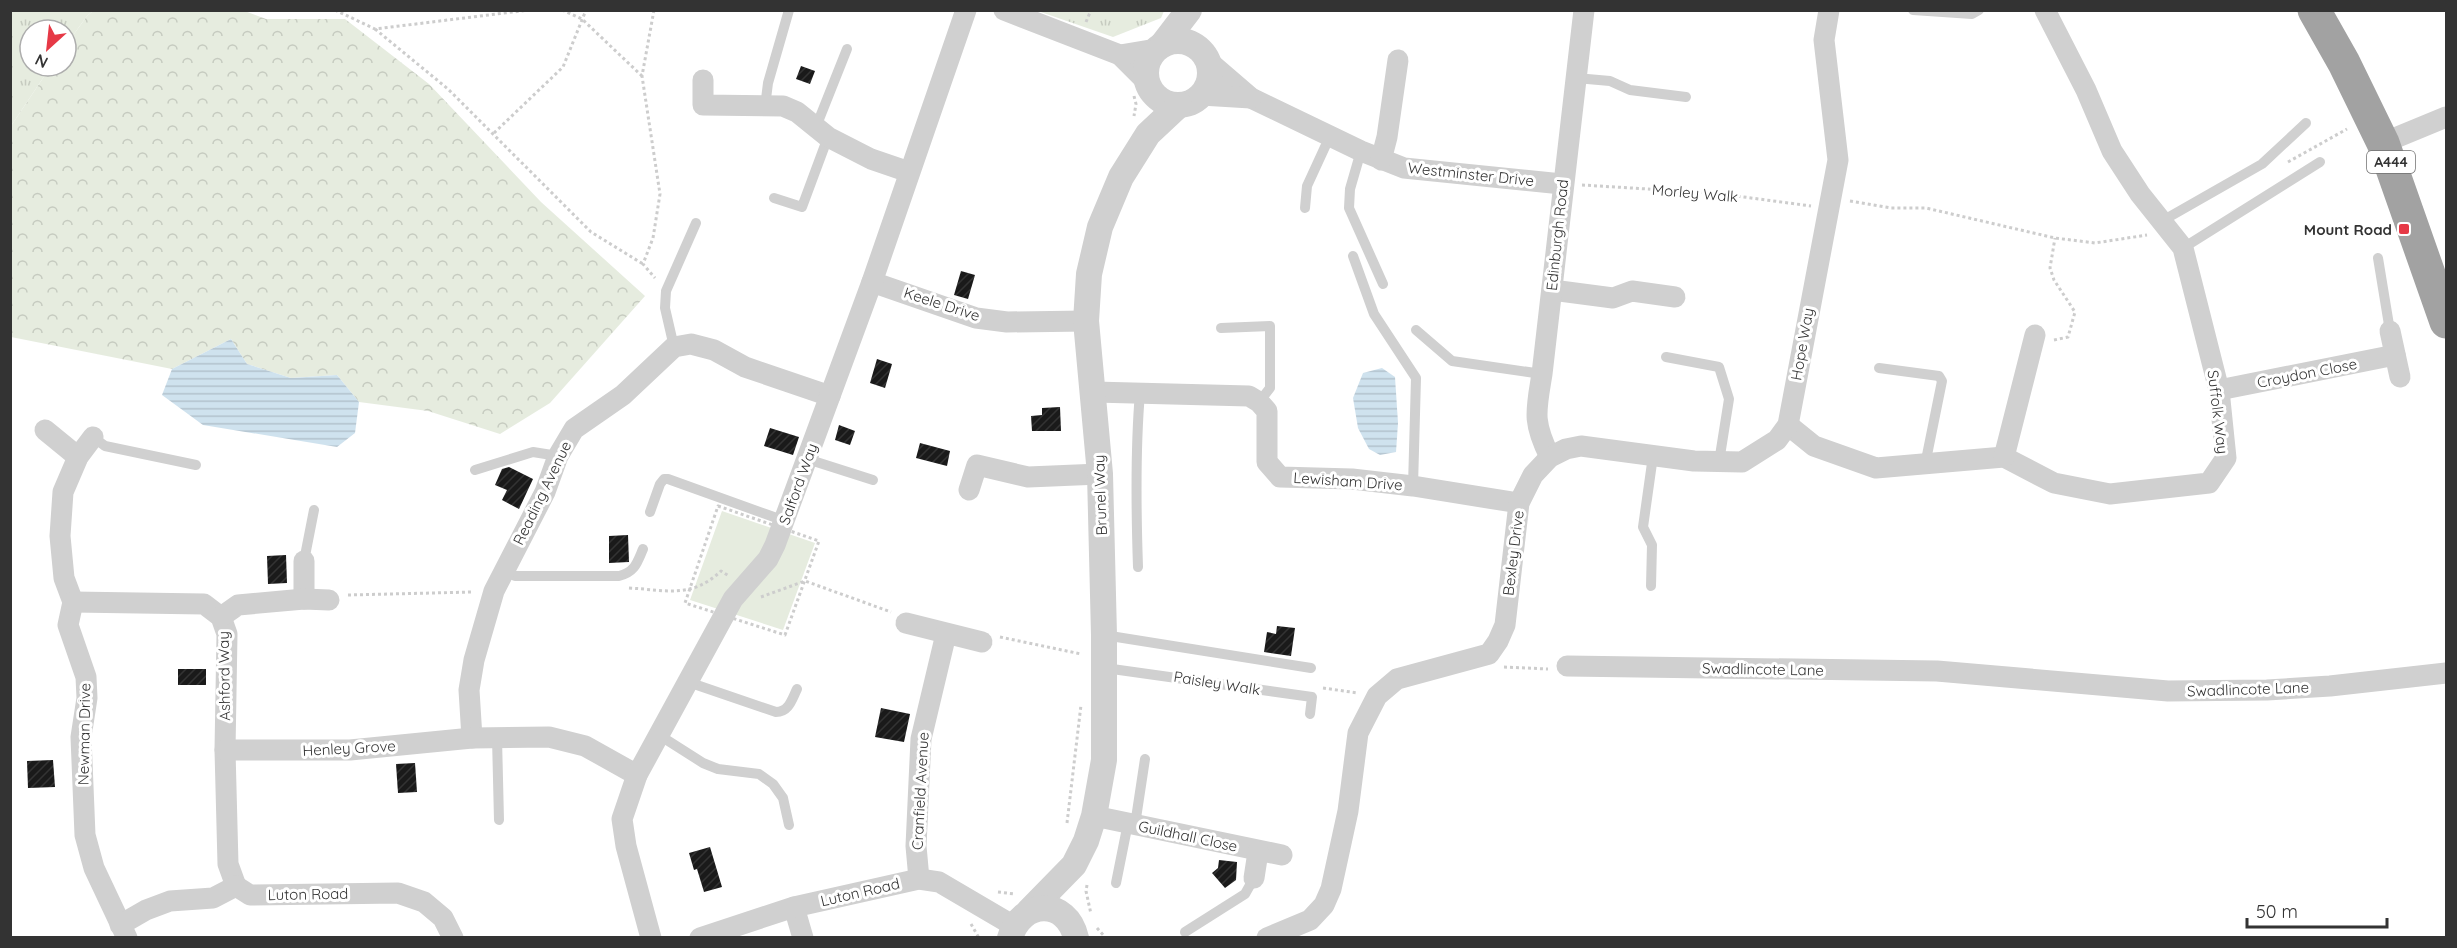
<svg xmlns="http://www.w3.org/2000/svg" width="2457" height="948" viewBox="0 0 2457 948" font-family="Quicksand,sans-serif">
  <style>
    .grass { fill: #e6ecdf }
    .forest { fill: url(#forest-crowns) }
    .park { fill: url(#park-tufts) }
    .water { fill: url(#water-rules) }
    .building { fill: url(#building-hatch) }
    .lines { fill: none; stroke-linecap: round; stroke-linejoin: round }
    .path { stroke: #cdcdcd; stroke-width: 3; stroke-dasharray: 3 3; stroke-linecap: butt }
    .service { stroke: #d0d0d0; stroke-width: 10 }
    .minor { stroke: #d0d0d0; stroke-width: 21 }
    .tertiary { stroke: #d0d0d0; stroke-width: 26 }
    .trunk { stroke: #a2a2a2; stroke-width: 33 }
    .poi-dot { fill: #e63946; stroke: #fff; stroke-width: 2 }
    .labels { text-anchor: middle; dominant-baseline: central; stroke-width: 6; stroke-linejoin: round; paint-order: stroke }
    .shield { fill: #fff; stroke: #707070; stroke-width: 1.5 }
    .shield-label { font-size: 14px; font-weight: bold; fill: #333 }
    .street-label { font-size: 15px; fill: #333; stroke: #fff }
    .poi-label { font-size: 15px; font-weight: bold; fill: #333; stroke: #fff; text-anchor: end }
  </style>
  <defs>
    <pattern id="forest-crowns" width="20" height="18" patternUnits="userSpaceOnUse" patternTransform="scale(1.5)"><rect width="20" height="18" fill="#e6ecdf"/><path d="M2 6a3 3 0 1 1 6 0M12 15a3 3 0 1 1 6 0" fill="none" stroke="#c6cbc0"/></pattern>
    <pattern id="park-tufts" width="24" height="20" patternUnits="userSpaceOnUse" patternTransform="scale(1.5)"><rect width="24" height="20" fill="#e6ecdf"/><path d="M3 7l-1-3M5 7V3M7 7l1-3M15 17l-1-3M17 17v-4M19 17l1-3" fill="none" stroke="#c6cbc0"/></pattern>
    <pattern id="water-rules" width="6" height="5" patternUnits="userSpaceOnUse" patternTransform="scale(1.5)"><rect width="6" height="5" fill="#cfe2ee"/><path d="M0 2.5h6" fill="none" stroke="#b2c2cd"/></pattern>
    <pattern id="building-hatch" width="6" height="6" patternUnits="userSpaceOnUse" patternTransform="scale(1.5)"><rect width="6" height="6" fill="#1a1a1a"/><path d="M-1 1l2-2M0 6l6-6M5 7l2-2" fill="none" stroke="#333"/></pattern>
  </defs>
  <rect width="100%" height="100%" fill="#fff"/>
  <polygon class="grass" points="722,511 815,543 783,630 690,600"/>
  <polygon class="forest" points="242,10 266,19 345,19 429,84 541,202 645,296 550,403 500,434 428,411 359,402 337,375 291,378 247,364 231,339 172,369 11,337 11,126 51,66 66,66 66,45 87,16 93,11"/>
  <g class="park">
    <polygon points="11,10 93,11 87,16 66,45 66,30 30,30 30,66 51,66 11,126"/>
    <polygon points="1038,11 1164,10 1164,11 1161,18 1113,37"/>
  </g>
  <g class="water">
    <polygon points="231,339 247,364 291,378 337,375 359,402 355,433 337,447 203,425 162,395 172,369"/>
    <polygon points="1382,368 1395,377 1398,423 1396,452 1380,455 1369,449 1358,428 1353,398 1363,373"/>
  </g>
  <g class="building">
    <polygon points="801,66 815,71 810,84 796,79"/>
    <polygon points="961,271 975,275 968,299 954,295"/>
    <polygon points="877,359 892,364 885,388 870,383"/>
    <polygon points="1060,407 1061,431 1032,431 1031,416 1042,415 1042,408"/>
    <polygon points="839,425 855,431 850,445 835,440"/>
    <polygon points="770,428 799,437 793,455 764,446"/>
    <polygon points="920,443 950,451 947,466 916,458"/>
    <polygon points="509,467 533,479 519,509 502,500 507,490 495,485 502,469"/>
    <polygon points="628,535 629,562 609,563 609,536"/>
    <polygon points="286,555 287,583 268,584 267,556"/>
    <polygon points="1277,626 1295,628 1291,656 1264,652 1267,632 1276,634"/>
    <rect x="178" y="669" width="28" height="16"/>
    <polygon points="881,708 910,714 904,742 875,737"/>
    <polygon points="53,760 55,787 28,788 27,761"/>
    <polygon points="415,763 417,792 398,793 396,764"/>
    <polygon points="710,847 722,887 704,892 697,869 694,870 689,853"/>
    <polygon points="1219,860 1237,862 1236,880 1225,888 1212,873 1218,868"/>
  </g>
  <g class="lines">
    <g class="path">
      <polyline points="335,10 375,29 529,10"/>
      <polyline points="562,10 582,19 642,76"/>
      <polyline points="654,10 642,76 660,194 653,238 643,264 655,278"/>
      <polyline points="1086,22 1091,10"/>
      <polyline points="375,29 448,89 591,232 643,264"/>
      <polyline points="1134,96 1136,104 1134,116"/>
      <polyline points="494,133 563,67 586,10"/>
      <polyline points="2288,162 2347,129"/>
      <polyline points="1582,185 1714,193 1811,206"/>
      <polyline points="1850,201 1891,208 1926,208 2055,238 2095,243 2147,235"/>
      <polyline points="2054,340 2068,337 2075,312 2054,280 2050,268 2055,238"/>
      <polygon points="718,506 819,541 785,635 685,603"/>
      <path d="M629,588C667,590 691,599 721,571L729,576"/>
      <polyline points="348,595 473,592"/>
      <polyline points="761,597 805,581 891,612"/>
      <polyline points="1000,637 1081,654"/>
      <polyline points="1504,667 1548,669"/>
      <polyline points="1323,688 1358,693"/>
      <polyline points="1067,823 1081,705"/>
      <polyline points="1087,885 1086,891 1091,914"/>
      <polyline points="998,892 1015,894"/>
      <polyline points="971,924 979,938"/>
      <polyline points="1097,928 1106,938"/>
    </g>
    <g class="service">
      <polyline points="1913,10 1972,14 1979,10"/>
      <polyline points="1576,78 1610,81 1630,90 1686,97"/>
      <polyline points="765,107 768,83 789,10"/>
      <polyline points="816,127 847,49"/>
      <polyline points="1361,151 1350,189 1349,208 1383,284"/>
      <polyline points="774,198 802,207 828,137"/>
      <polyline points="1305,208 1307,186 1330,136"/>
      <polyline points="2162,221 2262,164 2306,123"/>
      <polyline points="2183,248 2320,162"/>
      <polyline points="1353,256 1374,314 1416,378 1413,486"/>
      <polyline points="2378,258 2390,331"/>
      <polyline points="1221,328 1270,326 1270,388 1259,402"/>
      <polyline points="1416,330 1452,361 1542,374"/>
      <polyline points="674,347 665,308 666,291 696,223"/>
      <polyline points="1666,357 1719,367 1729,399 1719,462"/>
      <polyline points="1879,368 1939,376 1942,381 1925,465"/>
      <polyline points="93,437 105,446 196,465"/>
      <polyline points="807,459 873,480"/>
      <polyline points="475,470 533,452 558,456"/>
      <polyline points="650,512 660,484 664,479 668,479 785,521"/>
      <polyline points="304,561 314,510"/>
      <path d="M1138,567C1136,509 1135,451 1140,393"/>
      <path d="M504,571L515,576H619C635,572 637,563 643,549"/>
      <polyline points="1651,586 1652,545 1643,527 1653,456"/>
      <polyline points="1104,635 1311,668"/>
      <polyline points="1105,668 1312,697 1310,714"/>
      <path d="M688,682L776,712C789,712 792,699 797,689"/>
      <polyline points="659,735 703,763 718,769 759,774 773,784 783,798 789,825"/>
      <polyline points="497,738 499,820"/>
      <polyline points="1135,825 1145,759"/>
      <polyline points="1116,883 1128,823"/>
      <polyline points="1185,932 1245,894 1254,878"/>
    </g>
    <g class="minor">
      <polyline points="1004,10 1120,55 1147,82"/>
      <polyline points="1120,55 1156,49"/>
      <polyline points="1208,61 1251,98 1361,151 1404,168 1562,184"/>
      <polyline points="703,80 703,105 783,106 797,112 828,137 871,159 909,172"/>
      <polyline points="1201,95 1251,98"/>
      <polyline points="2383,143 2446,117"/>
      <polyline points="1381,160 1387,137 1398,60"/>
      <polyline points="872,282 976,318 1007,322 1086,321"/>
      <polyline points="1552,290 1613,298 1632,291 1675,297"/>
      <polyline points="2390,331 2400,377"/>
      <polyline points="2219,390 2395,355"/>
      <polyline points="1094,392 1249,396 1259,402 1267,411 1267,462 1280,477 1352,479 1413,486 1519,503"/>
      <polyline points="1788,425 1814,446 1876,468 2004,457 2054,483 2110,494 2209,483 2226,458 2219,390 2183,248 2140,194 2112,151 2086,90 2045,10"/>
      <polyline points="45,430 78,457"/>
      <polyline points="93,437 78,457 63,492 60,536 64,578 73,602 68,625 86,677 87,698 81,737 85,835 94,868 127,938"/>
      <path d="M1550,457C1532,421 1536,411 1542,374L1584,10"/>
      <polyline points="2004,457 2035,335"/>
      <polyline points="969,490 977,465 1028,477 1100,474"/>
      <polyline points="304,599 304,561"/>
      <polyline points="73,602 204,604 221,617 227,634 225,750 228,864 236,886"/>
      <polyline points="221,617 238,605 304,599 329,600"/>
      <polyline points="906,623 982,642"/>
      <polyline points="1567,666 1937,671 2168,691 2267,690 2330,686 2446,673"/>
      <polyline points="472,738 469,690 474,660 494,591 545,492 558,456 574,429 623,395 674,347 691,344 714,350 745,367 830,396"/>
      <polyline points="225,750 350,750 472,738 549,737 585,746 637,775"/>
      <polyline points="1094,816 1282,855"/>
      <polyline points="1254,878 1258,852"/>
      <polyline points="919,879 916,846 921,739 946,634"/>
      <polyline points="236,886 250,895 398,893 424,902 443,918 453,938"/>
      <polyline points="794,907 803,938"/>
      <polyline points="120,925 146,910 170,901 213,898 236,886"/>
      <polyline points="651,938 626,846 622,819 637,775 733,599 768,559 775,545 872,282 966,10"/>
      <polyline points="700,938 794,907 919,879 939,882 1014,926"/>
      <polyline points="1267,938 1310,920 1324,905 1331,889 1348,811 1358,733 1377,696 1397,679 1489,654 1498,641 1505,625 1519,503 1533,475 1550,457 1566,449 1581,446 1694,461 1742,462 1777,440 1788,425 1838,160 1824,40 1829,10"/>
    </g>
    <g class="tertiary">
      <circle cx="1178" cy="73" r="32"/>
      <polyline points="1163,44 1189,10"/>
      <polyline points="1029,911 1074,865 1086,841 1094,816 1104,760 1104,635 1100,474 1086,321 1089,274 1100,227 1121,177 1148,134 1179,105"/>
      <path d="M1010,938C1021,899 1067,898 1076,938"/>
    </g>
    <polyline class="trunk" points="2314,10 2344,63 2383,143 2446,322"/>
  </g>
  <rect class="poi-dot" x="2398" y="223" width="12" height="12" rx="3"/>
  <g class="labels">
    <rect class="shield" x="2367" y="151" width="48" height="22" rx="4.5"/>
    <g class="shield-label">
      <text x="2391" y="162">A444</text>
    </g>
    <g class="street-label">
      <text transform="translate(1471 174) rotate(6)">Westminster Drive</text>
      <text transform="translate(1695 193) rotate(5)">Morley Walk</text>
      <text transform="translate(1557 235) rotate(-84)">Edinburgh Road</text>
      <text transform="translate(942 304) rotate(18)">Keele Drive</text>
      <text transform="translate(1802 344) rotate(-80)">Hope Way</text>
      <text transform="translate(2307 373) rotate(-11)">Croydon Close</text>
      <text transform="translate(2218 412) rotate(83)">Suffolk Way</text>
      <text transform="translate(1348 481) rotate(4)">Lewisham Drive</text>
      <text transform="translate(798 484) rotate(-70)">Salford Way</text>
      <text transform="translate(542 493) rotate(-64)">Reading Avenue</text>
      <text transform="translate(1100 495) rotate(-92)">Brunel Way</text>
      <text transform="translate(1513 553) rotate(-83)">Bexley Drive</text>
      <text transform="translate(1763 669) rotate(1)">Swadlincote Lane</text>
      <text transform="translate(224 676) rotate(-91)">Ashford Way</text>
      <text transform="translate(1217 683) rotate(9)">Paisley Walk</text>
      <text transform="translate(2248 689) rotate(-2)">Swadlincote Lane</text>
      <text transform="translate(84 734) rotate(-89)">Newman Drive</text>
      <text transform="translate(349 748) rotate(-3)">Henley Grove</text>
      <text transform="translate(920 791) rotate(-87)">Cranfield Avenue</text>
      <text transform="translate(1188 836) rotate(12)">Guildhall Close</text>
      <text transform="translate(860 892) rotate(-13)">Luton Road</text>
      <text transform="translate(308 894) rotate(-1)">Luton Road</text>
    </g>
    <g class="poi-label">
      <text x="2392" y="229">Mount Road</text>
    </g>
  </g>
  <rect width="2457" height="948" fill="none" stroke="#333333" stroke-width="24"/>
  <g transform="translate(48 48) rotate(207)"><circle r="28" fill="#ffffff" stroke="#adadad" stroke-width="1.5"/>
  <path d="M0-4.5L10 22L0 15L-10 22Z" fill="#e63946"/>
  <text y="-9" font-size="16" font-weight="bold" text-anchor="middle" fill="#333333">N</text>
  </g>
  <path d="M2247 918v9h140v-9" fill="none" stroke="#333333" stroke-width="3"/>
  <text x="2256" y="918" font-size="18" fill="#333333" stroke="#ffffff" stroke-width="4.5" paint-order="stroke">50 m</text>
</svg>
